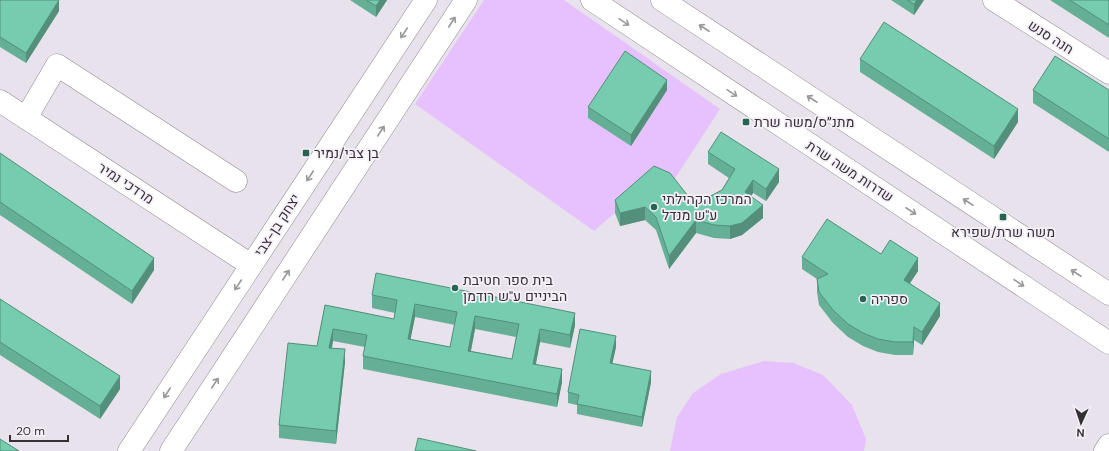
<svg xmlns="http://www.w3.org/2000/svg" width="1109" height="451" viewBox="0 0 1109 451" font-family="'DM Sans',Heebo,sans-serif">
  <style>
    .green { fill: #e7c1fe }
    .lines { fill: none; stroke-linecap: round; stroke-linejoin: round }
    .minor-casing { stroke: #908b94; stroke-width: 23 }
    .minor { stroke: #fff; stroke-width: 22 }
    .wall { fill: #65af96; fill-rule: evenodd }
    .shaded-wall { fill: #538f7a }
    .building { fill: #76ccaf; stroke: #538f7a; fill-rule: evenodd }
    .oneway { stroke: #9a989a }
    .poi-dot { fill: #266552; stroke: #f5eff9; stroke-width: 1.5 }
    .labels { text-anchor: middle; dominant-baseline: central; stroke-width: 3.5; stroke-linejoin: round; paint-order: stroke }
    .street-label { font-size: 14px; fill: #343135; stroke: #f5eff9 }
    .poi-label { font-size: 14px; fill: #343135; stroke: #f5eff9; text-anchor: start }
  </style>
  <rect width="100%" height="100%" fill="#e7e2eb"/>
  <g class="green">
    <polygon points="484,0 564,0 720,109 670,186 654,179 594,231 415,104"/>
    <polygon points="764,361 793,363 823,375 852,405 866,439 864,451 670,451 677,417 693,393 721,374"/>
  </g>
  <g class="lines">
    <defs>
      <g id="minor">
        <polyline points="592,0 1109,343"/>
        <polyline points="662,0 1109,294"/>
        <polyline points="994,0 1109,73"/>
        <polyline points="0,101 251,265"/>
        <polyline points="26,118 57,65 236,181"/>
        <polyline points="129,451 426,0"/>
        <polyline points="171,451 466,0"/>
        <polyline points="1105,451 1109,445"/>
      </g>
    </defs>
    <use href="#minor" class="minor-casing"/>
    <use href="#minor" class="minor"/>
  </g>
  <g class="wall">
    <polygon points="0,0 59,11 26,63 0,47"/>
    <polygon points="350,0 387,0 376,17"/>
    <polygon points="891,0 924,0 914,15"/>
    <polygon points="1050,0 1109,0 1109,38"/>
    <polygon points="860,59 1018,122 994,159 860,72"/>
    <polygon points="667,90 631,146 588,118 588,107"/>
    <polygon points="1033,90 1109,90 1109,152 1033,103"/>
    <polygon points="708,152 779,182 766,201 753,193 751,196 763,218 742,235 730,239 714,238 696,233 669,269 656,230 645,220 620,226 615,213 615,200 688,196 703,200 722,190 729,178 708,164"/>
    <polygon points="0,153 154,270 132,304 0,215"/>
    <polygon points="802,257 918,271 910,283 940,316 922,345 914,340 913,355 895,355 878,352 863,346 848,337 833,323 819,305 817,292 817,279 802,269"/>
    <path d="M372,295L575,325L570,348L540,342L536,364L562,382L557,407L363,369V356L365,347L333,341L332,348L345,362L336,444L279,438V425L317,346L325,305L394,319L395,313L372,308ZM415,317L455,325L450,347L410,339ZM475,329L516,337L512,359L471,351Z"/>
    <polygon points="0,299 120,389 100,419 0,355"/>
    <polygon points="616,347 612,364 651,382 642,427 577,414 577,405 568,403 568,392"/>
  </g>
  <g class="shaded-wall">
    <polygon points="59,0 59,11 26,63 26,53"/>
    <polygon points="380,0 387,0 376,17 376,6"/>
    <polygon points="917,0 924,0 914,15 914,4"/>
    <polygon points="667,80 667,90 631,146 631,135"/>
    <polygon points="1018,109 1018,122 994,159 994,146"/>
    <polygon points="779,169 779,182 766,201 766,189"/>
    <polygon points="753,180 753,193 745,205 745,192"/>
    <polygon points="763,205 763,218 742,235 730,239 730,226"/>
    <polygon points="645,207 645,220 620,226 620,213"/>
    <polygon points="696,220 696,233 669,269 669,256"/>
    <polygon points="154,258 154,270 132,304 132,291"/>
    <polygon points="918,258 918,271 904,292 904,280"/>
    <polygon points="940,303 940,316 922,345 922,332"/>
    <polygon points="415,304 415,317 408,352 408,339"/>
    <polygon points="575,313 575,325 570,348 570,335"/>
    <polygon points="475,316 475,329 468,364 468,351"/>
    <polygon points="914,327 914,340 913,355 913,342"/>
    <polygon points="333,329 333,341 329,360 329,348"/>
    <polygon points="540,329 540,342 533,377 533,364"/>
    <polygon points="616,336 616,347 610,374 610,363"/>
    <polygon points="345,349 345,362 336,444 336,431"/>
    <polygon points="562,369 562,382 557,407 557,394"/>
    <polygon points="651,371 651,382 642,427 642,417"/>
    <polygon points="120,376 120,389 100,419 100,406"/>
  </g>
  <g class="building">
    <polygon points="0,0 59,0 26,53 0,37"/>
    <polygon points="366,0 380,0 376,6"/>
    <polygon points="907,0 917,0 914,4"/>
    <polygon points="1070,0 1109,0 1109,25"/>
    <polygon points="884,22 1018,109 994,146 860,59"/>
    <polygon points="625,51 667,80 631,135 588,107"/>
    <polygon points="1055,56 1109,90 1109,139 1033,90"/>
    <polygon points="721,132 779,169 766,189 753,180 745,192 763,205 742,223 730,226 714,225 696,220 669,256 656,217 645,207 620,213 615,200 654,166 670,173 688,196 703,200 722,190 735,169 708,152"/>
    <polygon points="0,153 154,258 132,291 0,202"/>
    <polygon points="827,219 881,254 890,240 918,258 904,280 940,303 922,332 914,327 913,342 895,342 878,339 863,333 848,324 833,310 819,292 817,279 828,274 802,257"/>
    <path d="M376,273L575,313L570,335L540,329L533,364L562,369L557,394L363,356L367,335L333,329L329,348L345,349L336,431L279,425L288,343L317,346L325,305L394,319L397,300L372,295ZM415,304L457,312L450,347L408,339ZM475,316L519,324L512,359L468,351Z"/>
    <polygon points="0,299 120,376 100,406 0,342"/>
    <polygon points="580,329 616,336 610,363 651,371 642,417 577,404 579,395 568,392"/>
    <polygon points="418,438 476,451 415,451"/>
    <polygon points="0,439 19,451 0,451"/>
  </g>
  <defs><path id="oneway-shaft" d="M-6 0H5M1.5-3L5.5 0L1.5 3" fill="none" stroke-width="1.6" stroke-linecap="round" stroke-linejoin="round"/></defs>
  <g class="oneway">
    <use href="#oneway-shaft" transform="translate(452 22) rotate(-57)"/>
    <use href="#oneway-shaft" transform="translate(624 22) rotate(34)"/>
    <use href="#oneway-shaft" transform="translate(704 28) rotate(-147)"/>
    <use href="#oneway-shaft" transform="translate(404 33) rotate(123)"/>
    <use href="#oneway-shaft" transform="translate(732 93) rotate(34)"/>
    <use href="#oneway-shaft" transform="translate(812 99) rotate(-147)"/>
    <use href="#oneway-shaft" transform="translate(381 131) rotate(-57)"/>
    <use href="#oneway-shaft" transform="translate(310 176) rotate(123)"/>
    <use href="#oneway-shaft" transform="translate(968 202) rotate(-147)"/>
    <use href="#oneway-shaft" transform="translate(911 211) rotate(33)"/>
    <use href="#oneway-shaft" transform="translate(1076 273) rotate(-147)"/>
    <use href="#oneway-shaft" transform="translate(286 275) rotate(-57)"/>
    <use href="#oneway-shaft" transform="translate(1019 283) rotate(34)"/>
    <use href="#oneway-shaft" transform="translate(238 285) rotate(123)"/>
    <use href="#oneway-shaft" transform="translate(215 383) rotate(-57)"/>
    <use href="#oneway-shaft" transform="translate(167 393) rotate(123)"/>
  </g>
  <g class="poi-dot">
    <rect x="742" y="118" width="8" height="8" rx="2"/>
    <rect x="302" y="149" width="8" height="8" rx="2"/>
    <circle cx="654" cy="207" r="4"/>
    <rect x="999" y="213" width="8" height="8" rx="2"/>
    <circle cx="455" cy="288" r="4"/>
    <circle cx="863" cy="299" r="4"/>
  </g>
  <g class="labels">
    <g class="street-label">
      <text transform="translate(1051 37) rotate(32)">חנה סנש</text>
      <text transform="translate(850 171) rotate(33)">שדרות משה שרת</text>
      <text transform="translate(126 183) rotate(33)">מרדכי נמיר</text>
      <text transform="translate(277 225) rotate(-57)">יצחק בן-צבי</text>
    </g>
    <g class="poi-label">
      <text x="754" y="122">מתנ״ס/משה שרת</text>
      <text x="314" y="153">בן צבי/נמיר</text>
      <text x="662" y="199">המרכז הקהילתי<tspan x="662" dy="16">ע"ש מנדל</tspan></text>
      <text x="1003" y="232" text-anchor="middle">משה שרת/שפירא</text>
      <text x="463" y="280">בית ספר חטיבת<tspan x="463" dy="16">הביניים ע"ש רודמן</tspan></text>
      <text x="871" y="299">ספריה</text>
    </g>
  </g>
  <g transform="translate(1081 423) rotate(183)" stroke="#f5eff9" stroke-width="3" paint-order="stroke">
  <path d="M0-3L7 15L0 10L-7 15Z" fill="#343135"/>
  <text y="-6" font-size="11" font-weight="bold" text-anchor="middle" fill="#343135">N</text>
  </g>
  <path d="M10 435v6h58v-6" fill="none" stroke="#343135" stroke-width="2"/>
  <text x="16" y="435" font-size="12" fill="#343135" stroke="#f5eff9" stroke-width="3" paint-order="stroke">20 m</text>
</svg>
